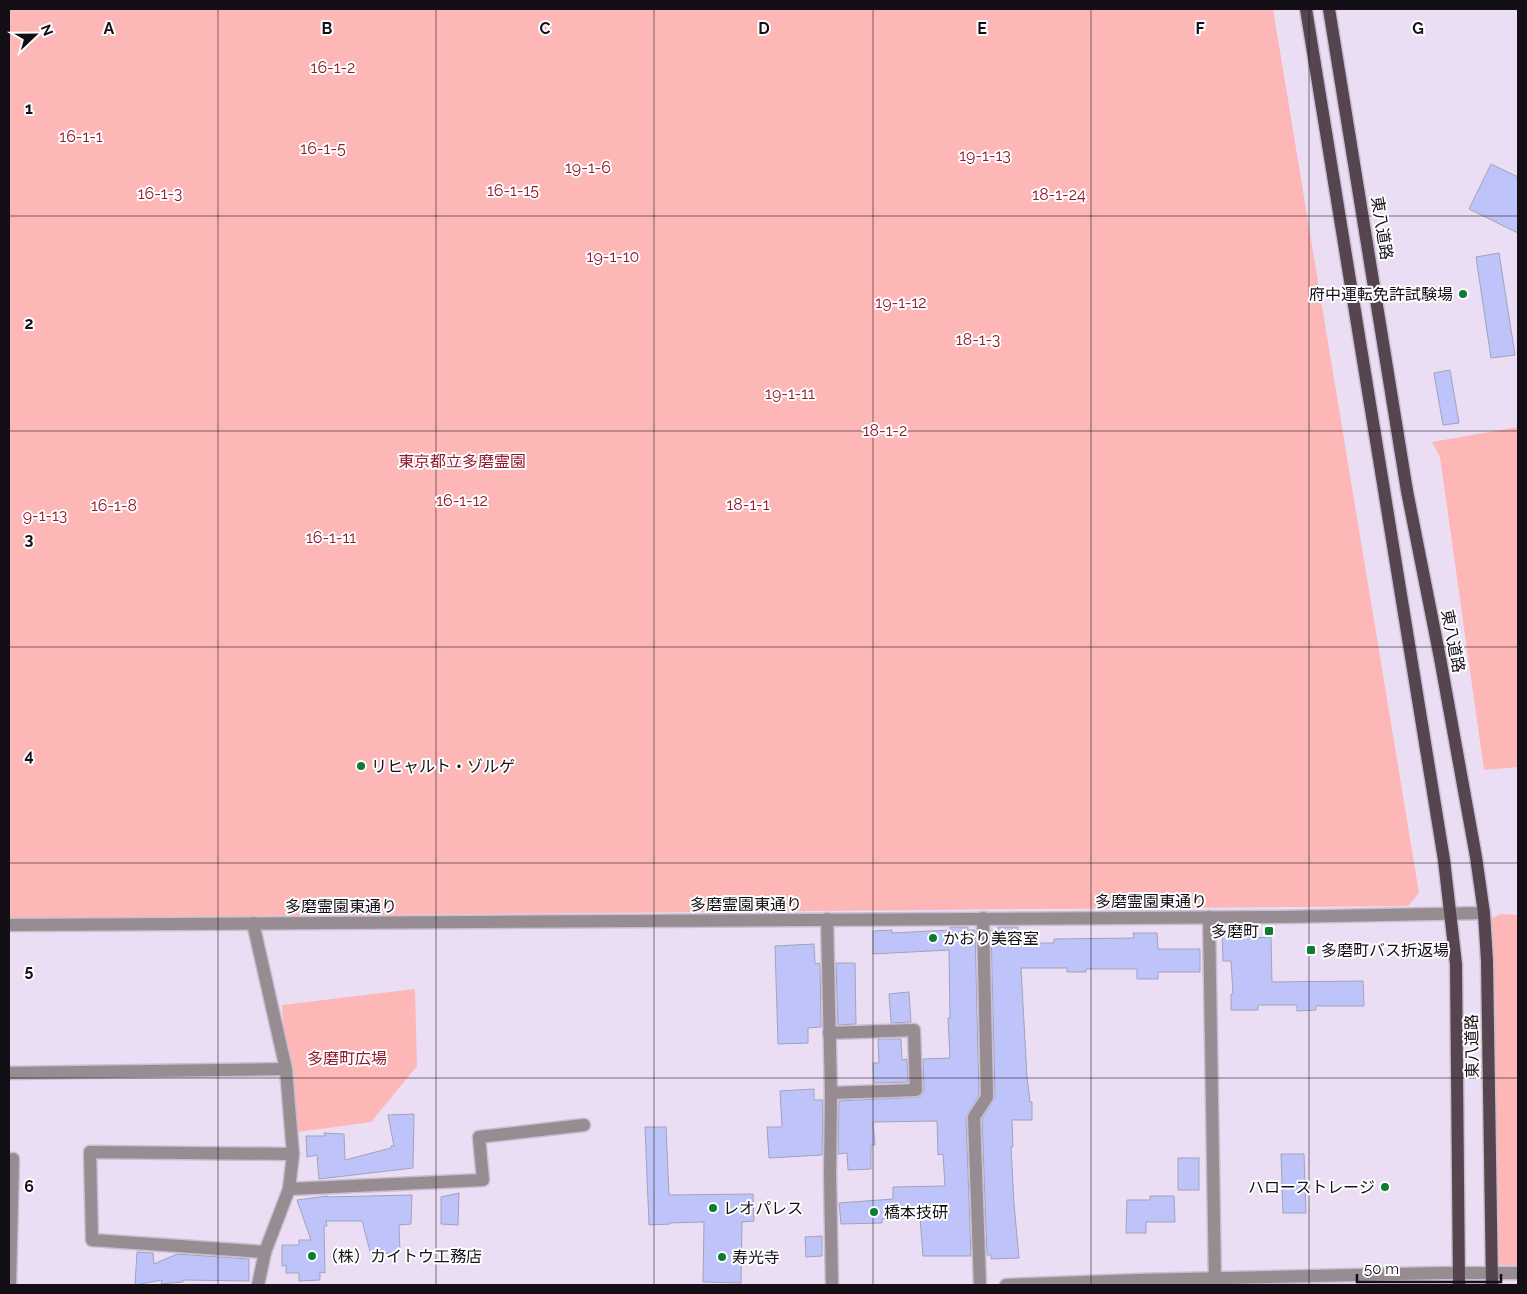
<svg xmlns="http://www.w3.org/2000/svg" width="1527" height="1294" viewBox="0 0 1527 1294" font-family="Raleway,'Noto Sans JP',sans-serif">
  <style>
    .green { fill: #feb7b7 }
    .building { fill: #bec4fa; stroke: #a0a3b9 }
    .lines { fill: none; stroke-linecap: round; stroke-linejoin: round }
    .minor-casing { stroke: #c9bdd0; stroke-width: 15 }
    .primary-casing { stroke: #c9bdd0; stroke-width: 15 }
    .minor { stroke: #968c91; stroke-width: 12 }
    .primary { stroke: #56454e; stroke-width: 12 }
    .grid { fill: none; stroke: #140f16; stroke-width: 1; stroke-opacity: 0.55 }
    .poi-dot { fill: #0d7c31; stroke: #fff; stroke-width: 2 }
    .labels { text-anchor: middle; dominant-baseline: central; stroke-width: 4; stroke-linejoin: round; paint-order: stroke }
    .park-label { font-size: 16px; fill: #92182d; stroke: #fff }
    .street-label { font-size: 16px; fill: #140f16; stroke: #fff }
    .poi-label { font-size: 16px; fill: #140f16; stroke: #fff; text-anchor: start }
    .grid-label { font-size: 16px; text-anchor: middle; font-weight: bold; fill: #140f16; stroke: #fff; stroke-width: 4; stroke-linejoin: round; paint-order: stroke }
  </style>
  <rect width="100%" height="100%" fill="#ebdef4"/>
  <g class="green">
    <polygon points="9,9 1273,9 1419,893 1408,906 9,918"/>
    <polygon points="1518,427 1518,767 1484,770 1440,457 1432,442"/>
    <path d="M1501,914L1518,915V1266L1496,1265C1497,1150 1496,1035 1490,919Z"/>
    <polygon points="415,989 417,1066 371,1122 291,1133 282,1005"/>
  </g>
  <g class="building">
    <polygon points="1491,164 1518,177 1518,233 1469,209"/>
    <polygon points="1499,253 1515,355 1491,358 1476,257"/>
    <polygon points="1450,370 1459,423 1443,425 1434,373"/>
    <polygon points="950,927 968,927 968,930 975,930 979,1095 966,1117 971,1256 923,1256 920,1217 882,1219 882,1223 841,1224 839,1203 893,1199 893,1187 945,1186 943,1154 938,1155 937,1121 873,1122 875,1145 871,1145 871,1169 848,1170 847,1153 838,1154 839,1101 920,1097 924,1090 923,1059 950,1058 948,1018 950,1018 949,950 873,954 873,931 892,930 892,933 950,930"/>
    <polygon points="998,927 1018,927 1018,943 1054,943 1054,939 1134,938 1133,933 1157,933 1158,949 1200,949 1200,972 1158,972 1158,979 1137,979 1137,969 1086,969 1086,972 1067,972 1067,968 1021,968 1027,1077 1030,1102 1032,1102 1032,1120 1012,1120 1013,1147 1011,1147 1014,1204 1019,1258 991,1259 991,1255 987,1255 982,1119 995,1097 991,930 998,930"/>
    <polygon points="1252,931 1253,938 1271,937 1272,982 1363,981 1364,1006 1316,1006 1316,1010 1297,1011 1297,1005 1258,1005 1258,1010 1231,1010 1231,994 1233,994 1231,961 1223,961 1222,932"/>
    <polygon points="814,944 815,964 820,963 821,1027 808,1028 808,1043 778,1044 775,946"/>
    <polygon points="836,963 855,963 856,1024 838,1025"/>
    <polygon points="909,992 911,1022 891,1023 889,994"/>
    <polygon points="878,1039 901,1039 902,1060 907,1059 908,1082 874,1083 873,1063 879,1063"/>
    <polygon points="814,1089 814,1100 823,1100 822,1155 769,1158 767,1127 782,1127 780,1091"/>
    <polygon points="414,1114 413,1168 319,1179 317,1155 307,1157 306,1136 325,1136 324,1133 344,1134 345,1160 391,1148 391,1146 394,1146 388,1115"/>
    <polygon points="645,1127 666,1127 669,1195 753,1194 754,1221 742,1222 741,1283 703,1282 704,1222 670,1223 670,1224 649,1225"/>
    <polygon points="1281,1154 1304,1154 1306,1213 1283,1213"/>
    <rect x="1178" y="1158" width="21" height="32"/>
    <polygon points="459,1193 458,1225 441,1224 441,1197"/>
    <polygon points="412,1195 411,1224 399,1225 400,1252 371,1255 362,1221 326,1221 327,1226 324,1226 325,1273 320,1272 320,1280 299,1281 299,1273 286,1273 286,1265 282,1266 282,1245 299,1245 299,1240 311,1240 297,1200 327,1196 327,1197"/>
    <polygon points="1150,1196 1174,1196 1175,1222 1146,1222 1146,1233 1126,1233 1127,1200 1150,1200"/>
    <polygon points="822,1236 822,1256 806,1257 805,1237"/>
    <polygon points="137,1252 153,1253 154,1264 177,1254 249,1259 249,1281 183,1280 183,1282 161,1284 162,1280 135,1285"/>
  </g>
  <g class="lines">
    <defs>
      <g id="minor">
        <polyline points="1209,917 1215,1285"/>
        <polyline points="827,919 831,1093 830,1174 832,1285"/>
        <polyline points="253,923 286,1069 293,1154 289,1189 265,1252 258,1285"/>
        <polyline points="9,925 1280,917 1484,913"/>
        <polyline points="829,1033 914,1030 916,1090 831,1093"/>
        <polyline points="9,1073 286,1069"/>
        <polyline points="289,1189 483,1180 479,1137 584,1125"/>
        <polyline points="265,1252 92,1240 90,1152 293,1154"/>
        <polyline points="10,1285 13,1159"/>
        <polyline points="980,1285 974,1117 987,1097 983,918"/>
        <polyline points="1006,1285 1140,1280 1441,1273 1518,1273"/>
      </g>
      <g id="primary">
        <polyline points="1306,9 1444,860 1456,964 1459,1285"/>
        <polyline points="1329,9 1407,491 1440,658 1476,857 1484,913 1487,961 1492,1285"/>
      </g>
    </defs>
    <use href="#minor" class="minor-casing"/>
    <use href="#primary" class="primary-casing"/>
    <use href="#minor" class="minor"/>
    <use href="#primary" class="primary"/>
  </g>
  <path class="grid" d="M218,9V1285M436,9V1285M654,9V1285M873,9V1285M1091,9V1285M1309,9V1285M9,216H1518M9,431H1518M9,647H1518M9,863H1518M9,1078H1518"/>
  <g class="poi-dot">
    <circle cx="1463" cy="294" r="5"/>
    <circle cx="361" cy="766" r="5"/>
    <rect x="1264" y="926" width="10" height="10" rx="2.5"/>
    <circle cx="933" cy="938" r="5"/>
    <rect x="1306" y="945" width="10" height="10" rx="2.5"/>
    <circle cx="1385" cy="1187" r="5"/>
    <circle cx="713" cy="1208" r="5"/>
    <circle cx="874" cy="1212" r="5"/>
    <circle cx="312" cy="1256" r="5"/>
    <circle cx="722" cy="1257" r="5"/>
  </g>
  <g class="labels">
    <g class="park-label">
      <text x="333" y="67">16-1-2</text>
      <text x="81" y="136">16-1-1</text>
      <text x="323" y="148">16-1-5</text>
      <text x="985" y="155">19-1-13</text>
      <text x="588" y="167">19-1-6</text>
      <text x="513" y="190">16-1-15</text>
      <text x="160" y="193">16-1-3</text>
      <text x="1059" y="194">18-1-24</text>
      <text x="613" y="256">19-1-10</text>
      <text x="901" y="302">19-1-12</text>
      <text x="978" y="339">18-1-3</text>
      <text x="790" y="393">19-1-11</text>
      <text x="885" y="430">18-1-2</text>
      <text x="462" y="461">東京都立多磨霊園</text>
      <text x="462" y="500">16-1-12</text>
      <text x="748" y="504">18-1-1</text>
      <text x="114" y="505">16-1-8</text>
      <text x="45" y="515">9-1-13</text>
      <text x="331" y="537">16-1-11</text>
      <text x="347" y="1058">多磨町広場</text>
    </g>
    <g class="street-label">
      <text transform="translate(1382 228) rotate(81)">東八道路</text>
      <text transform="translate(1453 641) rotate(79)">東八道路</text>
      <text x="1151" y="901">多磨霊園東通り</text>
      <text x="746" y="904">多磨霊園東通り</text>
      <text x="341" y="906">多磨霊園東通り</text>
      <text transform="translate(1472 1046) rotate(-91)">東八道路</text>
    </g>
    <g class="poi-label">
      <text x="1453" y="294" text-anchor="end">府中運転免許試験場</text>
      <text x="371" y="766">リヒャルト・ゾルゲ</text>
      <text x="1259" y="931" text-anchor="end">多磨町</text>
      <text x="943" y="938">かおり美容室</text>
      <text x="1321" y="950">多磨町バス折返場</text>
      <text x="1375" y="1187" text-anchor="end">ハローストレージ</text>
      <text x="723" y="1208">レオパレス</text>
      <text x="884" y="1212">橋本技研</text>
      <text x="322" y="1256">（株）カイトウ工務店</text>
      <text x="732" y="1257">寿光寺</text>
    </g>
  </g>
  <g class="grid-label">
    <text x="109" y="34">A</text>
    <text x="327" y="34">B</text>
    <text x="545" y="34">C</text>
    <text x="764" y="34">D</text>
    <text x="982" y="34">E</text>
    <text x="1200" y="34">F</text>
    <text x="1418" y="34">G</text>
    <text x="29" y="114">1</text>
    <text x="29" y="329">2</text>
    <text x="29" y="545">3</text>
    <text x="29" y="761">4</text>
    <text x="29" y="976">5</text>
    <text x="29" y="1192">6</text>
  </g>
  <rect width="1527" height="1294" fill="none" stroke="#140f16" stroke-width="20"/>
  <g transform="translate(35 35) rotate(68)" stroke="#ffffff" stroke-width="4" paint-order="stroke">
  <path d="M0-4L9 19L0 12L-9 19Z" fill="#140f16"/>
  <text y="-8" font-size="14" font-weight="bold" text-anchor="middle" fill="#140f16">N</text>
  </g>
  <path d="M1357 1274v8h144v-8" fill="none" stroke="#140f16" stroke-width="2.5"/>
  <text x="1364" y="1274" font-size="15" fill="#140f16" stroke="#ffffff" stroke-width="4" paint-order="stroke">50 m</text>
</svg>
